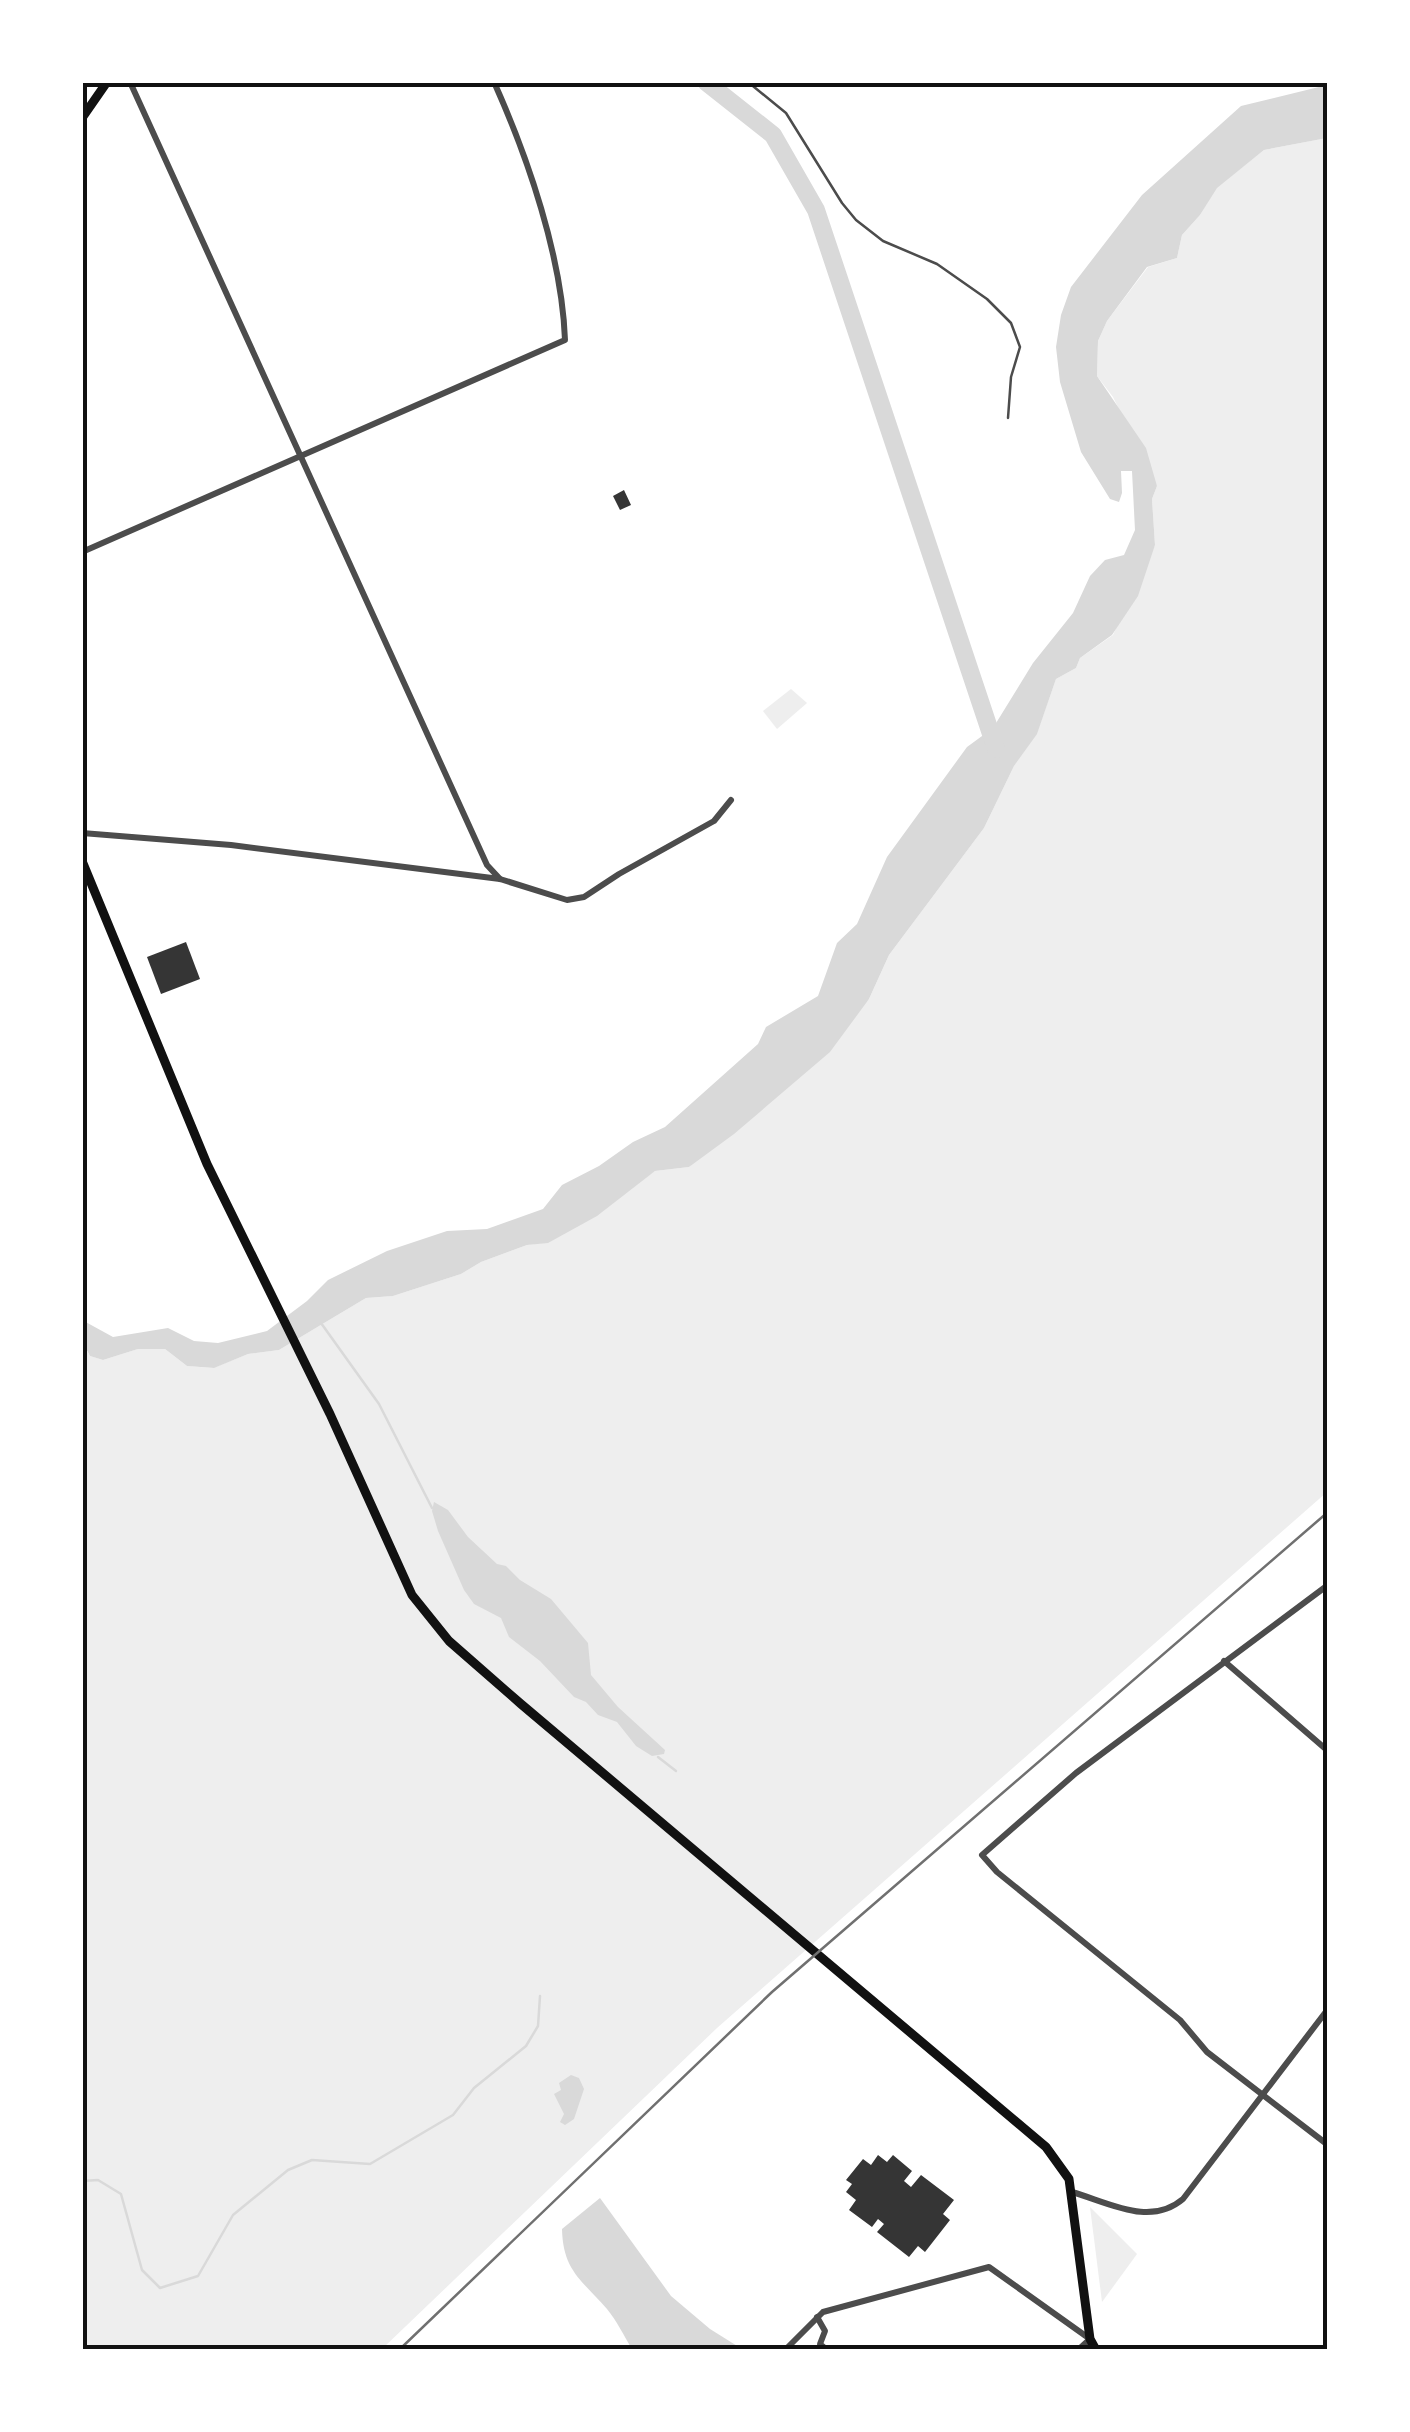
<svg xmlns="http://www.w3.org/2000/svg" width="1410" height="2432" viewBox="0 0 1410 2432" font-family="'Golos Text',sans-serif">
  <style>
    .green { fill: #eee }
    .water { fill: #d9d9d9 }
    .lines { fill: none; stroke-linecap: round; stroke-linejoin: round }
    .stream { stroke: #d9d9d9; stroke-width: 2.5 }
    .river { stroke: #d9d9d9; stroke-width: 18 }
    .building { fill: #353535 }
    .service { stroke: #4c4c4c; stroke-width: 2.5 }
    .minor { stroke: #4c4c4c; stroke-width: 6 }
    .secondary { stroke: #111; stroke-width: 9 }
    .primary { stroke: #111; stroke-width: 9 }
    .rail { stroke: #707070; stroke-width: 2.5 }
    .neatline { fill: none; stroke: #111; stroke-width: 4 }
  </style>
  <rect width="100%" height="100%" fill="#fff"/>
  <g class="green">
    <polygon points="1327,138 1327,1492 717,2028 382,2349 83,2349 82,1343 90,1356 103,1360 138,1349 165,1349 187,1366 213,1368 248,1354 279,1350 366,1298 393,1296 461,1274 481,1262 527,1245 549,1242 655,1171 689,1167 869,999 889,955 984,828 1014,766 1037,733 1056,679 1076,668 1080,658 1113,635 1155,545 1152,499 1157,486 1113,397 1097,376 1098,341 1107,321 1148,267 1177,258 1182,235 1200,215 1216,188 1264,150"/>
    <polygon points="791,689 807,703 777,729 763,711"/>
    <polygon points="1090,2207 1137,2254 1102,2302"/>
  </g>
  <g class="water">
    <polygon points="1327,85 1327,138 1264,150 1217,188 1200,215 1182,235 1177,258 1147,267 1107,321 1098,341 1097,376 1146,448 1157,486 1152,499 1155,545 1138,596 1112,635 1080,658 1076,668 1056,679 1037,734 1014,766 984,828 889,955 869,999 830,1052 734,1134 689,1167 655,1171 597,1216 548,1243 527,1245 481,1262 461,1274 393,1296 366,1298 279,1350 248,1354 214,1368 187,1366 165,1349 138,1349 103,1360 90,1356 83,1343 82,1320 113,1337 168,1328 194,1341 218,1343 267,1331 307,1301 328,1280 387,1251 447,1231 487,1229 543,1209 562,1185 599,1166 633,1142 665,1127 758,1044 766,1027 818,996 837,943 857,924 887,857 967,747 993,728 1033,663 1073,613 1090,576 1105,560 1124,555 1135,530 1132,471 1121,471 1122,493 1119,502 1110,499 1081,452 1060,382 1056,347 1061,315 1071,287 1142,195 1241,106"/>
    <polygon points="434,1502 448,1510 468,1537 497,1564 506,1566 520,1580 551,1599 588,1643 591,1675 618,1707 665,1750 664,1754 652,1756 636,1746 617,1722 598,1715 586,1702 574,1697 540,1661 509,1637 501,1618 474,1604 464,1590 438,1531 432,1511"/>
    <polygon points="571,2075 579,2078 584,2089 574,2119 565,2125 560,2122 564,2114 554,2094 561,2090 559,2083"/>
    <path d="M600,2198L671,2296L710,2329L742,2349H632C624,2336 617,2321 607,2309C582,2280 563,2271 562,2229Z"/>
  </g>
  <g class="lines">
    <g class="stream">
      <polyline points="321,1323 379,1404 432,1508"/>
      <polyline points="658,1757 676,1771"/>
      <polyline points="82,2181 98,2180 121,2194 142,2270 160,2288 198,2276 233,2215 288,2170 312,2160 370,2164 453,2115 474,2088 526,2046 538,2026 540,1996"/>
    </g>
    <polyline class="river" points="706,82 773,135 816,210 996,749"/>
  </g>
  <g class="building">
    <polygon points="624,490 631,505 620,510 613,496"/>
    <polygon points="186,942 200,979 161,994 147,957"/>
    <polygon points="878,2155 887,2162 893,2155 912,2171 904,2181 911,2187 921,2175 954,2200 943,2214 950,2220 925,2252 918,2246 909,2257 877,2232 884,2224 878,2219 872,2227 849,2210 856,2200 846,2192 852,2184 846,2180 863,2159 871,2165"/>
  </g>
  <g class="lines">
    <polyline class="service" points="748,82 786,113 842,203 856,220 883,241 937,264 987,299 1011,323 1020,347 1011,377 1008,418"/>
    <g class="minor">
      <polyline points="130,82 487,865 500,879"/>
      <path d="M82,552L565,340C562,257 528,158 494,82"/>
      <polyline points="82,833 231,845 500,879 567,900 584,897 619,874 714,821 731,800"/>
      <polyline points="1328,1585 1076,1773 982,1855 997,1872 1180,2020 1207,2052 1328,2145"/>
      <polyline points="1224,1661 1328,1751"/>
      <path d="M1072,2192C1110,2203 1150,2227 1183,2199L1328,2009"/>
      <polyline points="817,2317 825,2331 820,2344 827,2350"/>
      <polyline points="785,2350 823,2312 989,2267 1090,2339 1078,2350"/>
    </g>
    <polyline class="secondary" points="82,118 107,82"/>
    <polyline class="primary" points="82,861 207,1164 330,1414 412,1595 449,1641 521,1704 1046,2147 1069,2179 1090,2339 1096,2350"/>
    <polyline class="rail" points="399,2350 772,1992 1328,1512"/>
  </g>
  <rect width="1410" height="2432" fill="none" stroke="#ffffff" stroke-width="170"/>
  <rect x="85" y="85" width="1240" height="2262" class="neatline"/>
</svg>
